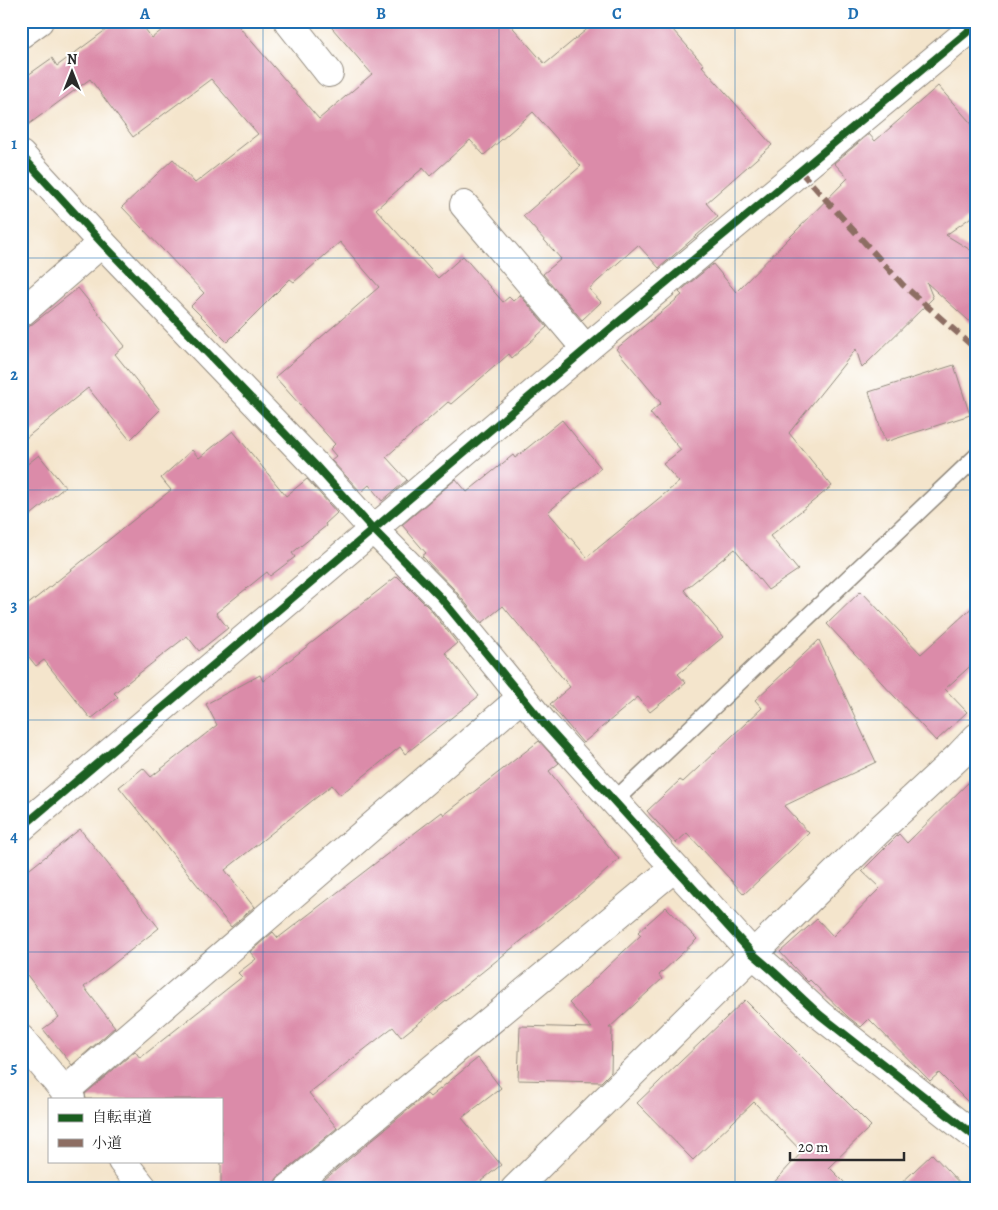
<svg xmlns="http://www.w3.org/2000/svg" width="998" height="1210" viewBox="0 0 998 1210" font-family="Alegreya,'Noto Serif JP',serif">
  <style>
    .building { fill: #db8ba9 }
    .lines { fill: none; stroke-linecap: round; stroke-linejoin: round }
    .lane-casing { stroke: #90887c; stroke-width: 19 }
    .street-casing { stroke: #90887c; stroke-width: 30 }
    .lane { stroke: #fff; stroke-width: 16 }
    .street { stroke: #fff; stroke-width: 28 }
    .quiet { stroke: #8d6e63; stroke-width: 6; stroke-dasharray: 12 6; stroke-linecap: butt }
    .cycleway-casing { stroke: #fff; stroke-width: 11 }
    .cycleway { stroke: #1b5e20; stroke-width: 8 }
    .grid { fill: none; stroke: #1f6fb2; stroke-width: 1; stroke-opacity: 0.55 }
    .neatline { fill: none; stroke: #1f6fb2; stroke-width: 2 }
    .grid-label { font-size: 16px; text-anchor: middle; font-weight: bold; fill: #1f6fb2 }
  </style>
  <rect width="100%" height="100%" fill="#fff"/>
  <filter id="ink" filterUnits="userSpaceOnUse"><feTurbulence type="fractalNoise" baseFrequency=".02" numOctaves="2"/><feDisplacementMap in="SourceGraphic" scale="10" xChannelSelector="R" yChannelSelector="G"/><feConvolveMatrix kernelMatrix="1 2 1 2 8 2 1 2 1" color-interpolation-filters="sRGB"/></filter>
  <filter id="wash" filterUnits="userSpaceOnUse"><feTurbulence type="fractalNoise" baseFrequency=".0096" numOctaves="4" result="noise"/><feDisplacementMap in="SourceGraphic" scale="20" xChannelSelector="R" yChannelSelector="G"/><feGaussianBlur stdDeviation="1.12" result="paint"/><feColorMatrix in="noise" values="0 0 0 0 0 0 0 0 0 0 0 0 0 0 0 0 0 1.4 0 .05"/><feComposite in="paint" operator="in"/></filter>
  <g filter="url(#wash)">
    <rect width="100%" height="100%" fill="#f4e5cc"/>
    <g id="blocks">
      <g class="building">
        <polygon points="118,21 139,21 152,38 173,21 234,21 319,119 372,74 326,21 507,21 545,64 597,21 665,21 704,65 702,66 772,145 706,203 718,217 659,268 638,245 589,289 601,302 582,320 543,274 561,259 523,216 581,166 533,112 484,155 470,140 430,176 423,168 376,209 438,278 463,256 503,302 509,297 513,301 520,295 547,327 512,358 509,354 451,404 448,402 386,457 407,480 382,501 369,485 361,492 331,460 336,456 330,449 335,444 275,377 379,287 340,242 294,282 290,279 227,342 191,306 204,293 122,207 173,159 195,183 258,134 211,79 133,137 90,79 21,130 21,80 52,58 57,66"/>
        <polygon points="938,86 977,130 977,213 946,235 977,254 977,328 927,283 933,298 862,368 856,349 789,433 832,486 770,536 798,570 768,590 735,549 684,590 723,637 678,674 686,683 650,712 638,697 583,743 550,704 570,687 503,606 482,623 453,588 422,556 426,553 402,525 456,479 467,492 513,455 515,458 562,420 601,468 548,512 587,557 679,482 663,464 681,450 650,413 661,403 616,349 682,295 679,292 713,264 736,292 848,178 834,163 869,134 875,141"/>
        <polygon points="78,288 125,346 115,354 160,410 130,440 88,388 21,442 21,333"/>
        <polygon points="954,365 970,415 885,442 869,392"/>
        <polygon points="233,431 286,496 307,479 337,513 325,524 326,526 292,553 295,557 270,576 267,572 216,613 228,628 199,651 187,636 114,693 118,697 91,719 44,660 36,666 21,647 21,610 171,490 161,478 192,450 199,458"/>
        <polygon points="39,455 65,487 21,523 21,469"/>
        <polygon points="397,576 429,608 457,643 445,653 479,696 405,754 400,747 340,795 332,785 225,870 254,907 231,927 119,787 143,768 151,777 217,725 206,704 260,675 263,681"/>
        <polygon points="861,591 921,654 977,603 977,660 945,689 967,712 936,741 827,624"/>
        <polygon points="819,640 876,762 784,806 809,833 744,894 687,833 676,843 647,811 680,780 683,782 762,708 755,700"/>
        <polygon points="539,741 559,763 549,771 619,859 586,889 401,1037 393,1027 309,1093 337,1128 278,1177 274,1183 273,1189 221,1189 221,1099 86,1099 85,1094 135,1051 140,1058 242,977 238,973 256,959 250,952 273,932 278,938 442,812 444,815"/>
        <polygon points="977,774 977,1111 939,1073 930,1081 869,1019 861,1027 848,1017 810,980 808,982 803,977 780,952 817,919 833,936 880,888 862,871 899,834 907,843"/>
        <polygon points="80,829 159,928 84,987 115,1027 72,1065 43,1029 59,1017 21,967 21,876"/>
        <polygon points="666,907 697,939 659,975 662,979 609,1028 612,1028 611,1072 601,1082 518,1080 520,1026 592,1028 569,1003 641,935 638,932"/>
        <polygon points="745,1000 871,1126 829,1167 851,1189 768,1189 802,1152 754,1102 693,1160 637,1103"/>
        <polygon points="478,1058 501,1088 462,1118 501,1165 471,1189 313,1189 427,1094 430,1097"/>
        <polygon points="932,1154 965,1189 895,1189"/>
      </g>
    </g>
  </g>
  <g filter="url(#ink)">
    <use href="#blocks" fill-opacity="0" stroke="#90887c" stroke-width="1"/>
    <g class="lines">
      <defs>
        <polyline id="lane" points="614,801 977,456"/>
        <g id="street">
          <polyline points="288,21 329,73"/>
          <polyline points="21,34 39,21"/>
          <polyline points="21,155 102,243 316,466 373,529 441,598 545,725 753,954 774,972 820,1015 977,1138"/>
          <polyline points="464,205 586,349"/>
          <polyline points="21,313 102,243"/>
          <polyline points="21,828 586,349 977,24"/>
          <polyline points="21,1039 71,1099"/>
          <polyline points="65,1091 522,697"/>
          <polyline points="122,1161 144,1189"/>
          <polyline points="288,1189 674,868"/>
          <polyline points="515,1189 876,833 959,756 977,737"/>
        </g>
      </defs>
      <use href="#lane" class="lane-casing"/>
      <use href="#street" class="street-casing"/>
      <use href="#lane" class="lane"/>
      <use href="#street" class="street"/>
      <polyline class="quiet" points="800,171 903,285 977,350"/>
      <defs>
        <g id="cycleway">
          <polyline points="21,155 102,243 316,466 373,529 441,598 545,725 753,954 774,972 820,1015 977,1138"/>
          <polyline points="21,828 586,349 977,24"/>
        </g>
      </defs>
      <use href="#cycleway" class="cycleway-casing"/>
      <use href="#cycleway" class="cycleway"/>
    </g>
  </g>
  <path class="grid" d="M263,21V1189M499,21V1189M735,21V1189M21,258H977M21,490H977M21,720H977M21,952H977"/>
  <rect width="998" height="1210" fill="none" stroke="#fff" stroke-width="55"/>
  <rect x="48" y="1098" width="175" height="65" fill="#ffffff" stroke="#aaaaaa"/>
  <rect x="58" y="1114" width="25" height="8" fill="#1b5e20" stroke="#aaaaaa"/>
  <text x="92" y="1122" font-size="15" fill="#2b2b2b">自転車道</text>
  <rect x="58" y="1139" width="25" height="8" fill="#8d6e63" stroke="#aaaaaa"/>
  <text x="92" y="1148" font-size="15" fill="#2b2b2b">小道</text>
  <g transform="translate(72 72)" stroke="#ffffff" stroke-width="4" paint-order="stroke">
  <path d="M0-4L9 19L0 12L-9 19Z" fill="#2b2b2b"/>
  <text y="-8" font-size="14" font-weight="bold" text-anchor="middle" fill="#2b2b2b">N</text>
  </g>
  <path d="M790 1152v8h114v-8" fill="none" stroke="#2b2b2b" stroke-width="2.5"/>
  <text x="798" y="1152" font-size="15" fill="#2b2b2b" stroke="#ffffff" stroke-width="4" paint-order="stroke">20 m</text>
  <rect x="28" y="28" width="942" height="1154" class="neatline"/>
  <g class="grid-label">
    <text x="145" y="19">A</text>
    <text x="381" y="19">B</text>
    <text x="617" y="19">C</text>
    <text x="853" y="19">D</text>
    <text x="14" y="149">1</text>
    <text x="14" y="380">2</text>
    <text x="14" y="611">3</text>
    <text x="14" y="842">4</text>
    <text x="14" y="1073">5</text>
  </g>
</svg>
